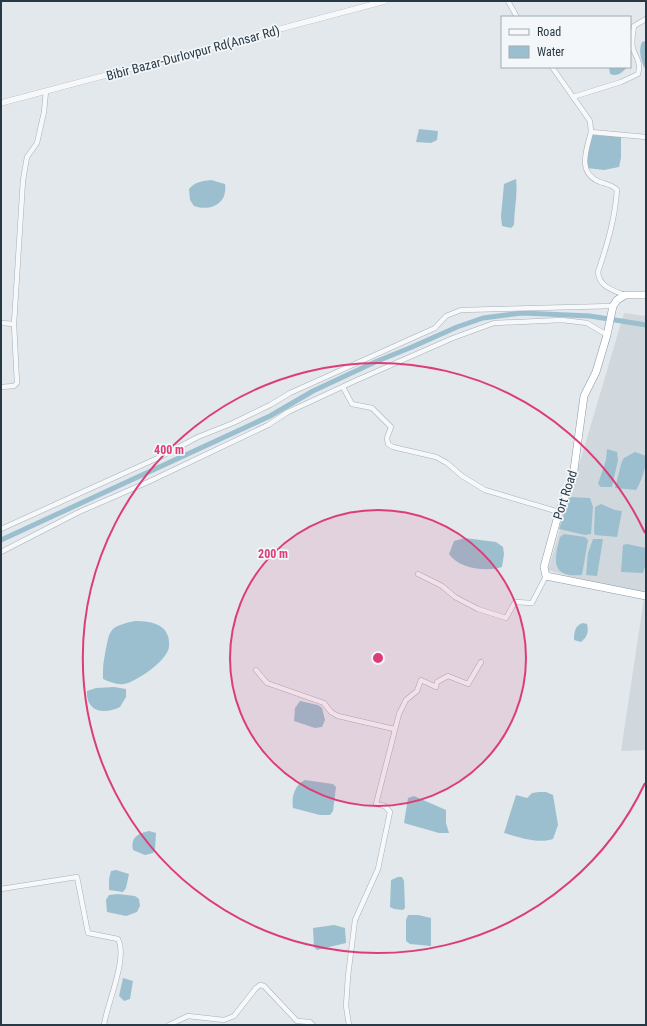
<svg xmlns="http://www.w3.org/2000/svg" width="647" height="1026" viewBox="0 0 647 1026" font-family="'Roboto Condensed',sans-serif">
  <style>
    .built { fill: #d0d8de }
    .water { fill: #9bbfcf }
    .lines { fill: none; stroke-linecap: round; stroke-linejoin: round }
    .canal { stroke: #9bbfcf; stroke-width: 5 }
    .minor-casing { stroke: #a7b0b7; stroke-width: 5.5 }
    .tertiary-casing { stroke: #a7b0b7; stroke-width: 6 }
    .trunk-casing { stroke: #8899a4; stroke-width: 8 }
    .minor { stroke: #f6f8fa; stroke-width: 4.5 }
    .tertiary { stroke: #f6f8fa; stroke-width: 5.5 }
    .trunk { stroke: #fff; stroke-width: 7 }
    .ring { fill: none; stroke: #dc3d76; stroke-width: 2 }
    .labels { text-anchor: middle; dominant-baseline: central; stroke-width: 3.5; stroke-linejoin: round; paint-order: stroke }
    .street-label { font-size: 13px; fill: #283946; stroke: #f3f7f9 }
    .centre { fill: #dc3d76; stroke: #f3f7f9; stroke-width: 2 }
    .ring-label { font-size: 12px; text-anchor: middle; font-weight: bold; fill: #dc3d76; stroke: #f3f7f9; stroke-width: 3.5; stroke-linejoin: round; paint-order: stroke }
  </style>
  <rect width="100%" height="100%" fill="#e3e8ec"/>
  <polygon class="built" points="624,313 646,316 646,750 621,751 644,598 548,570"/>
  <g class="water">
    <path d="M646,41V70C641,64 638,49 642,42Z"/>
    <path d="M609,67H627C622,73 617,77 610,74Z"/>
    <polygon points="419,129 438,131 437,140 431,143 416,142"/>
    <polygon points="593,135 621,136 621,158 619,167 604,170 587,168 586,155"/>
    <path d="M516,179C518,195 514,210 514,225L511,228L502,226L501,216L504,184Z"/>
    <path d="M211,180L225,184C228,203 211,212 194,206L190,200L189,189C195,182 202,181 211,180Z"/>
    <polygon points="607,449 617,452 618,460 612,487 601,487 598,484 606,460"/>
    <path d="M635,452L646,456C646,468 642,480 636,490L615,488L622,461L624,458Z"/>
    <polygon points="569,497 590,498 593,507 591,534 585,535 559,529"/>
    <polygon points="601,504 615,510 622,511 617,537 595,535 594,532 595,507"/>
    <path d="M564,534L585,537L588,540L582,575C550,578 554,560 560,537Z"/>
    <path d="M465,538L496,542L503,547L504,554L502,567C486,572 459,569 449,554L454,541Z"/>
    <polygon points="593,539 603,539 597,576 586,575 588,553"/>
    <polygon points="627,544 646,548 646,563 643,573 621,572 623,545"/>
    <path d="M135,621C153,621 171,625 169,647C167,661 136,682 124,684C117,685 110,682 103,679C103,668 103,664 105,654C110,629 108,627 135,621Z"/>
    <path d="M583,623L587,624C589,632 587,637 581,642L574,640C574,632 575,625 583,623Z"/>
    <path d="M114,687L126,689V697L120,707C104,715 86,712 87,691L96,688Z"/>
    <polygon points="300,701 318,705 322,708 325,720 322,727 315,728 294,721 295,708"/>
    <path d="M305,780L333,784L336,787L333,811L330,815H320L293,808C291,797 295,784 305,780Z"/>
    <path d="M539,792H546L553,795L558,825L553,839C539,844 518,837 504,833L516,795L527,798L532,793Z"/>
    <polygon points="414,796 446,810 446,823 449,833 439,833 404,823 408,798"/>
    <path d="M149,831L156,833L155,849L153,853L145,855L133,850C130,838 138,833 149,831Z"/>
    <polygon points="116,870 129,874 126,888 123,892 109,890 109,879 111,871"/>
    <polygon points="398,877 402,877 404,881 405,908 403,910 394,909 390,907 391,880"/>
    <polygon points="118,894 135,896 139,899 140,906 137,912 126,916 107,912 106,900 109,895"/>
    <polygon points="408,915 418,915 431,918 431,946 410,944 406,941 406,920"/>
    <polygon points="334,925 345,928 346,943 317,950 314,947 313,928"/>
    <polygon points="123,978 133,981 130,999 124,1001 119,996"/>
  </g>
  <g class="lines">
    <polyline class="canal" points="1,540 270,416 313,391 375,362 412,347 457,327 483,318 522,313 590,316 646,325"/>
    <defs>
      <g id="minor">
        <polyline points="508,1 517,17"/>
        <polyline points="552,67 590,121 591,132 646,137"/>
        <path d="M573,97L621,82L638,74C641,63 637,59 633,49C631,42 633,33 634,26L646,19"/>
        <path d="M591,132C586,151 577,173 600,182C606,184 613,185 617,190C615,219 607,245 598,272C599,287 613,290 625,295"/>
        <polyline points="1,323 14,324 23,180 27,157 37,143 44,112 46,91"/>
        <polyline points="1,387 14,386 17,383 14,324"/>
        <polyline points="343,387 352,404 372,408 391,427 387,438 388,444 393,447 436,457 447,463 462,476 485,490 559,512"/>
        <polyline points="1,529 160,457 198,437 233,423 270,405 290,393 435,328 446,316 461,310 613,306"/>
        <polyline points="1,552 79,512 148,482 268,425 288,412 357,380 453,338 494,323 562,320 587,323 607,335"/>
        <polyline points="418,574 442,586 455,597 478,609 506,618 515,602 532,603 546,576"/>
        <polyline points="256,670 267,683 324,703 331,712 338,716 394,729"/>
        <path d="M1,889L77,877L88,933L118,939C128,959 107,1003 104,1025"/>
        <polyline points="169,1025 188,1016 224,1020 234,1016 256,988 260,985 264,986 297,1021 310,1022 313,1025"/>
        <polyline points="349,1025 346,1006 348,976 355,920 378,869 390,812 385,806 376,804 399,714 406,700 417,691 421,680 436,687 437,682 448,676 468,684 481,662"/>
      </g>
      <polyline id="tertiary" points="1,103 385,1"/>
      <polyline id="trunk" points="646,295 625,295 617,300 613,306 607,335 596,372 584,396 573,477 559,512 544,567 546,576 646,596"/>
    </defs>
    <use href="#minor" class="minor-casing"/>
    <use href="#tertiary" class="tertiary-casing"/>
    <use href="#trunk" class="trunk-casing"/>
    <use href="#minor" class="minor"/>
    <use href="#tertiary" class="tertiary"/>
    <use href="#trunk" class="trunk"/>
  </g>
  <circle cx="378" cy="658" r="148" fill="#dc3d76" fill-opacity=".12"/>
  <g class="ring">
    <circle cx="378" cy="658" r="148"/>
    <path d="M645 783A295 295 0 1 1 645 533"/>
  </g>
  <g class="labels">
    <g class="street-label">
      <text transform="translate(193 53) rotate(-15)">Bibir Bazar-Durlovpur Rd(Ansar Rd)</text>
      <text transform="translate(565 495) rotate(-72)">Port Road</text>
    </g>
  </g>
  <circle cx="378" cy="658" r="6" class="centre"/>
  <g class="ring-label">
    <text x="169" y="454">400 m</text>
    <text x="273" y="558">200 m</text>
  </g>
  <rect width="647" height="1026" fill="none" stroke="#283946" stroke-width="4"/>
  <rect x="501" y="16" width="130" height="52" fill="#f3f7f9" stroke="#a2abb1"/>
  <rect x="509" y="29" width="20" height="6" fill="#f6f8fa" stroke="#a2abb1"/>
  <text x="537" y="36" font-size="12" fill="#283946">Road</text>
  <rect x="509" y="46" width="20" height="12" fill="#9bbfcf" stroke="#a2abb1"/>
  <text x="537" y="56" font-size="12" fill="#283946">Water</text>
</svg>
